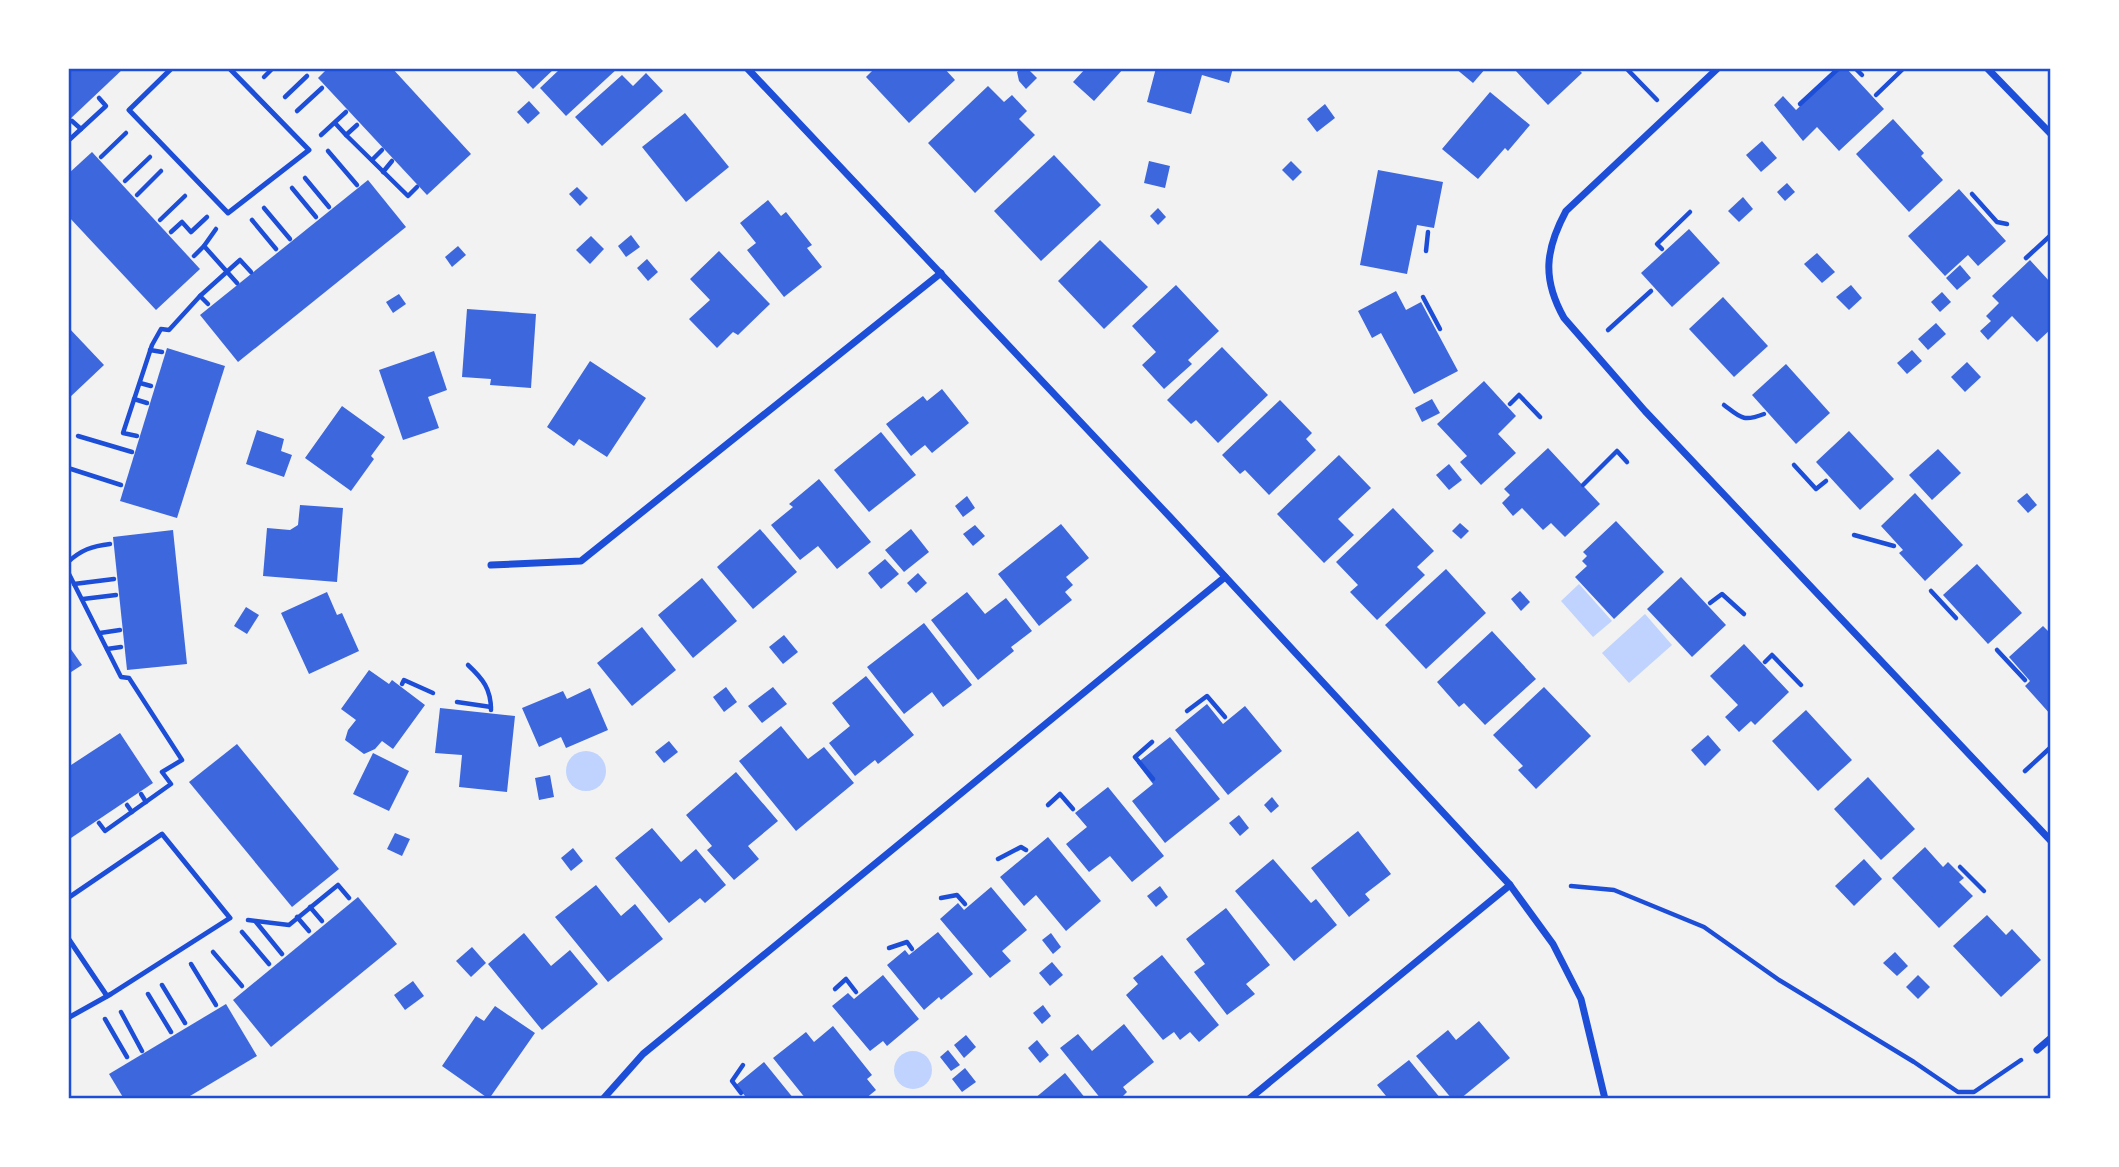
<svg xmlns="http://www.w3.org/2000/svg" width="2119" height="1167" viewBox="0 0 2119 1167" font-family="Ubuntu,sans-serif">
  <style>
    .water { fill: #bfd3fe }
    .building { fill: #3d67dc }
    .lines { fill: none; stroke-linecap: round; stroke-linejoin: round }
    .path { stroke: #1d4ed8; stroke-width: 4.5 }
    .service { stroke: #1d4ed8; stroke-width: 5 }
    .minor { stroke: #1d4ed8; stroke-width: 7 }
    .neatline { fill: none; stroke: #1d4ed8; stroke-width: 2.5 }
  </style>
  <rect width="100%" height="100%" fill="#f2f2f2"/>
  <g class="water">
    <polygon points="1579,584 1612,621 1593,637 1561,601"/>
    <polygon points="1645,614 1672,645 1629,683 1602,653"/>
    <circle cx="586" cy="771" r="20"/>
    <circle cx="913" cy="1070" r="19"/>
  </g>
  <g class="building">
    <polygon points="68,68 124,68 68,121"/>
    <polygon points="328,68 392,68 471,154 427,195 318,78"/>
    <polygon points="513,68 555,68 533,89"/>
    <polygon points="561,68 618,68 566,116 540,88"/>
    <polygon points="875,68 944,68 955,80 909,123 866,77"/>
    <polygon points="1021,68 1027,68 1037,78 1026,89 1019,81 1017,72"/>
    <polygon points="1086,68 1124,68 1094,101 1073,82"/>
    <polygon points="1156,68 1233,68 1229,83 1202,75 1191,114 1147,102"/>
    <polygon points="1455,68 1486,68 1473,83"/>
    <polygon points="1513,68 1577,68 1582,73 1548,105"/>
    <polygon points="1841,68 1846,68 1884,109 1839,151 1817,127 1803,141 1774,105 1783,96 1796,110"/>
    <polygon points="646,73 663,91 602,146 575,117 622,75 633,86"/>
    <polygon points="988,86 1004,102 1012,95 1027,111 1019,119 1035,135 975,193 928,143"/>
    <polygon points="1490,92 1530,125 1508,151 1505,148 1478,179 1442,149"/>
    <polygon points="529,101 540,113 528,124 517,112"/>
    <polygon points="1325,104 1335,118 1317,132 1307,119"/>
    <polygon points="685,113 729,167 686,202 642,147"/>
    <polygon points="1893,119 1924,153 1921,156 1943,180 1909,212 1856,154"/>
    <polygon points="1762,141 1777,158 1761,172 1746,155"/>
    <polygon points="92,152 200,269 156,310 68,216 68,174"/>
    <polygon points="1054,155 1101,205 1041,261 994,211"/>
    <polygon points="1149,161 1170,166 1165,188 1144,183"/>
    <polygon points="1291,161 1302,172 1293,181 1282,170"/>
    <polygon points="1378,170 1443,182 1434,228 1417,225 1407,274 1360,265"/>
    <polygon points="368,180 406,227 238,362 200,315"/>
    <polygon points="1787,183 1795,192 1785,201 1777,192"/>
    <polygon points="577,187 588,198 580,206 569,194"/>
    <polygon points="1959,189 2006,241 1978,266 1968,255 1945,276 1908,236"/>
    <polygon points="1743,197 1753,209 1739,222 1728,211"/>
    <polygon points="768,200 781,216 786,212 812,245 807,248 822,267 784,297 747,250 756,243 740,223"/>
    <polygon points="1158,208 1166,217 1158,225 1150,216"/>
    <polygon points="1689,229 1720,263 1672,307 1641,273"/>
    <polygon points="631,235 640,247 626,257 618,246"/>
    <polygon points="591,236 604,249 590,264 576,250"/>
    <polygon points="1100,240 1148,287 1104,329 1058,281"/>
    <polygon points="458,246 466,255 452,267 445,257"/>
    <polygon points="719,251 770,304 738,335 733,332 717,348 689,319 710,300 690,279"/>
    <polygon points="1817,253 1835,272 1822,283 1804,264"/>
    <polygon points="647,259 658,272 648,281 637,268"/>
    <polygon points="2030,260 2051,283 2051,329 2037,342 2012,316 1988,340 1980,331 1991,321 1986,316 1999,303 1992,296"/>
    <polygon points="1960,265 1971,278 1957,290 1946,278"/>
    <polygon points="1176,285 1219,331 1188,360 1192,364 1164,389 1142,365 1156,352 1132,326"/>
    <polygon points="1851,285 1862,298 1849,310 1836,297"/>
    <polygon points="1396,291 1406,310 1421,302 1458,371 1414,394 1381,333 1372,338 1358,311"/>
    <polygon points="1942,292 1951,302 1940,312 1931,302"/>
    <polygon points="399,294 406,304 393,313 386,302"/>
    <polygon points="1723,297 1768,346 1734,377 1689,329"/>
    <polygon points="467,309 536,314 531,388 490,385 491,379 462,377"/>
    <polygon points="1936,323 1946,334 1928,350 1918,339"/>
    <polygon points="68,327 104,365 68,399"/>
    <polygon points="1222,347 1268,395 1218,443 1196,420 1191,424 1167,400"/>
    <polygon points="167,348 225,366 177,518 120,501"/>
    <polygon points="1912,350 1922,361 1907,374 1897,363"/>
    <polygon points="434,351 447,390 428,397 439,428 403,440 379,370"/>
    <polygon points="590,361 646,398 607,457 579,439 574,446 547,427"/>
    <polygon points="1967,362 1981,377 1965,392 1951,377"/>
    <polygon points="1786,364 1830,413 1796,444 1752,395"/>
    <polygon points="1484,381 1516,416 1498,434 1516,453 1481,485 1460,462 1467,456 1437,424"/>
    <polygon points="942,389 969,423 932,453 925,445 911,456 886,424 923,396 927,401"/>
    <polygon points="1432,399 1440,413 1422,422 1415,408"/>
    <polygon points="1280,400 1312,433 1306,439 1316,450 1269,495 1245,470 1240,474 1222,455"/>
    <polygon points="342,406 385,437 371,456 374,459 351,491 305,458"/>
    <polygon points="257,430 284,439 281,451 292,455 284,477 246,464"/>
    <polygon points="1849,431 1894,479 1860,510 1816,462"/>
    <polygon points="881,432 916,475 869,512 834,470"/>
    <polygon points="1548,448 1600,504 1565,537 1551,523 1543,530 1522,508 1513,516 1502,503 1510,495 1504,489"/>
    <polygon points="1938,449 1961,473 1932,500 1909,475"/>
    <polygon points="1339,455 1371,488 1338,519 1354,535 1324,563 1277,514"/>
    <polygon points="1449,464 1462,480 1449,490 1436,475"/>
    <polygon points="819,479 871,542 837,569 818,546 800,560 771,525 793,507 789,504"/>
    <polygon points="1915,493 1963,545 1925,581 1899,553 1903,550 1881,526"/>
    <polygon points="2027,493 2037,505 2028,513 2017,501"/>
    <polygon points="967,496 975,508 963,517 955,506"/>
    <polygon points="300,505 343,508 337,582 263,576 267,528 290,530 298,525"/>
    <polygon points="1393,508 1434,551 1417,567 1425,575 1377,620 1350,592 1358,585 1336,562"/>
    <polygon points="1616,521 1664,572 1614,619 1575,577 1587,566 1582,561 1587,556 1583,552"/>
    <polygon points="1460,523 1469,531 1461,539 1452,531"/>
    <polygon points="1061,524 1089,558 1066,577 1073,585 1065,592 1072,600 1039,626 998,574"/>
    <polygon points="975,525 985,536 973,546 963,534"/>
    <polygon points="760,529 797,572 753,609 717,567"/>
    <polygon points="911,529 929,552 904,572 885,550"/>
    <polygon points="173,530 187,664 127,670 113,537"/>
    <polygon points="885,559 899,574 881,589 868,573"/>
    <polygon points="1977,564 2022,613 1988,644 1943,595"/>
    <polygon points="1446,569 1486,613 1426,669 1385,625"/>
    <polygon points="918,573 927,583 916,593 907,583"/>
    <polygon points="1681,577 1726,625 1692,657 1647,609"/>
    <polygon points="702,578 737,621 693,658 658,615"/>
    <polygon points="1520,591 1530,602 1521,611 1511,599"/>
    <polygon points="327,592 337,615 342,613 359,651 309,674 281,613"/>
    <polygon points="967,592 985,614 1006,598 1032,631 1011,647 1014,651 978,680 931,620"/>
    <polygon points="246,607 259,615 247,634 234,626"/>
    <polygon points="924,623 972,685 943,707 932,692 904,714 867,667"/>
    <polygon points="2043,626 2051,634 2051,715 2025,686 2030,681 2009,657"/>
    <polygon points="642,627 676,670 632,706 597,663"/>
    <polygon points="1492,631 1536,679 1485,725 1464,703 1459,707 1437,682"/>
    <polygon points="784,635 798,652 783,664 769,647"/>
    <polygon points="1744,644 1789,692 1755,725 1751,721 1739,732 1725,717 1738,705 1710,676"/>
    <polygon points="68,645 82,665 68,674"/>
    <polygon points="369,670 389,684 392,680 425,705 393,749 382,741 375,749 364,754 345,740 348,730 356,720 341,709"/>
    <polygon points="866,676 914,735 878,764 875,760 855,776 829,743 850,726 832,703"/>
    <polygon points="726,687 737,702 724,712 713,697"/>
    <polygon points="773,687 787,704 762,723 748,706"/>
    <polygon points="1544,687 1591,736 1536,789 1518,770 1523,766 1493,735"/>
    <polygon points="590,688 608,730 566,748 561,737 539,747 522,708 563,691 567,699"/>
    <polygon points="1207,704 1223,724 1245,706 1282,751 1228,795 1175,730"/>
    <polygon points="440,708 515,716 507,792 459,787 462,755 435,753"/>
    <polygon points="1806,710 1852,760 1818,791 1772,741"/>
    <polygon points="781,726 808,759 824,747 854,783 796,831 739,761"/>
    <polygon points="120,733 153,783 68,840 68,767"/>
    <polygon points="1708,735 1721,750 1705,766 1691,750"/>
    <polygon points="1170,737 1220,799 1165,843 1132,801 1153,784 1137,763"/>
    <polygon points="669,741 678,752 664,763 655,752"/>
    <polygon points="237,744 339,869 292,907 189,782"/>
    <polygon points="373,753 409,771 389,811 353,794"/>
    <polygon points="736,772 778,821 748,846 759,859 734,880 707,850 712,846 686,815"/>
    <polygon points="550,775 554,797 539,800 535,778"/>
    <polygon points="1868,777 1915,829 1881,860 1834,809"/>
    <polygon points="1108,787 1164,856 1132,882 1110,856 1089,872 1066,844 1087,827 1075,813"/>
    <polygon points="1272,797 1279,806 1271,813 1264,805"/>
    <polygon points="1239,815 1249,828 1240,836 1229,823"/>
    <polygon points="652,828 681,862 696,849 726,885 705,903 700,898 669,923 615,858"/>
    <polygon points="1358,831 1391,874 1365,894 1370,900 1349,917 1311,868"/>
    <polygon points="395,833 410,839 402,856 387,849"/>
    <polygon points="1048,837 1101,901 1066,931 1036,895 1024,906 1000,877"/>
    <polygon points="1925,847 1943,867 1948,862 1964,878 1959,882 1973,896 1939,928 1892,878"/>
    <polygon points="573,848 583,861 571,871 561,858"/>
    <polygon points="1273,859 1311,903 1316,899 1337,925 1294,961 1235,891"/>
    <polygon points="1864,859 1882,879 1854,906 1835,886"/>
    <polygon points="596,885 621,916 635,904 663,939 608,982 555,917"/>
    <polygon points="1160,886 1168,897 1156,907 1147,896"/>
    <polygon points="991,887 1027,930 1002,951 1011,961 990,978 940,919 958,903 964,910"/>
    <polygon points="358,897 397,944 271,1047 233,1000"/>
    <polygon points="1226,908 1270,965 1246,984 1255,994 1227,1015 1194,972 1205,964 1186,939"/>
    <polygon points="1987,915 2006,935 2012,929 2041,960 2001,997 1953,946"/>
    <polygon points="938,932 973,974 941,1000 939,997 924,1010 887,965 905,950 909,955"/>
    <polygon points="524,933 551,966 570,950 598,984 542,1030 488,964"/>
    <polygon points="1051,933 1061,947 1053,954 1042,940"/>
    <polygon points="472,947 486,963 471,977 456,961"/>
    <polygon points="1895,952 1908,966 1897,976 1883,963"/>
    <polygon points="1162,955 1219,1025 1199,1042 1190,1032 1180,1040 1174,1032 1163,1040 1126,995 1138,984 1133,978"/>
    <polygon points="1052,962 1063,975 1050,986 1039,973"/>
    <polygon points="883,975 919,1019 887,1046 883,1041 870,1051 832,1006 848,993 854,999"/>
    <polygon points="1918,975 1930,987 1918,999 1906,987"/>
    <polygon points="413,981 424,996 405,1010 394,995"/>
    <polygon points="226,1004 257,1056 185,1099 124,1099 109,1074"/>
    <polygon points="1043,1005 1051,1016 1042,1024 1033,1013"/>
    <polygon points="495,1006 535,1033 489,1099 442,1066 476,1016 484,1021"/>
    <polygon points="1479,1021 1510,1058 1460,1099 1452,1099 1416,1056 1448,1030 1456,1040"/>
    <polygon points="1124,1024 1154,1062 1123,1087 1127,1092 1120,1099 1101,1099 1060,1048 1078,1034 1092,1051"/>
    <polygon points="833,1026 872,1075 867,1079 876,1090 865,1099 806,1099 773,1058 806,1032 814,1042"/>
    <polygon points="966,1035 976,1047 964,1058 954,1045"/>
    <polygon points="1037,1040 1049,1055 1040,1063 1028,1048"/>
    <polygon points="948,1050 960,1065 951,1071 940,1057"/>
    <polygon points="1409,1060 1441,1099 1382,1099 1386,1096 1377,1085"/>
    <polygon points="764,1062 794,1099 741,1099 745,1096 736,1085"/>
    <polygon points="965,1068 976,1082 962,1092 952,1079"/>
    <polygon points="1065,1073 1086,1099 1034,1099"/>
  </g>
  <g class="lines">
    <g class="path">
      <polyline points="1626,68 1657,100"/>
      <polyline points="1855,68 1862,75"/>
      <polyline points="264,77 273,68"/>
      <polyline points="1876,95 1904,68"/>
      <polyline points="285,97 307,76"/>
      <polyline points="1800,104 1839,68"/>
      <polyline points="297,111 322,88"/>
      <polyline points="72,121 81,129"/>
      <polyline points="335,123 346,135"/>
      <polyline points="357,125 346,135 408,196 417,187"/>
      <polyline points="321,135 346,112"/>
      <polyline points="68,141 106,106 99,98"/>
      <polyline points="328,151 357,185"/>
      <polyline points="101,157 126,133"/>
      <polyline points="372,160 382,150"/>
      <polyline points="383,172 392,161"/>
      <polyline points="305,178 329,207"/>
      <polyline points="125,181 150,157"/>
      <polyline points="292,188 316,217"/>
      <polyline points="1972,194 1997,222 2007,224"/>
      <polyline points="137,195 161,171"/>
      <polyline points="264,208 290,239"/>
      <polyline points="160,220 185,196"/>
      <polyline points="252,220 276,249"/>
      <polyline points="171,232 182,222 191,232 207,217"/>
      <polyline points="204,246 216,229"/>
      <polyline points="1662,249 1657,244 1690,212"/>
      <polyline points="1426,251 1428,232"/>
      <polyline points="194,256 204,246 237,283"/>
      <polyline points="2026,258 2051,235"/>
      <polyline points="200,296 208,304"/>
      <polyline points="1423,297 1440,329"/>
      <polyline points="1608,330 1651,291"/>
      <polyline points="150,350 162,352"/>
      <polyline points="140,383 151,386"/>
      <polyline points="134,399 147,403"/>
      <polyline points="1510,404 1519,395 1540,417"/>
      <path d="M1724,405C1741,418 1743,422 1764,414"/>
      <polyline points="78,436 132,452"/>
      <polyline points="137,436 123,433 152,345 161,329 169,330 200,296 240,260 251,272"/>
      <polyline points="1794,465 1816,489 1826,481"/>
      <polyline points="68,468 121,485"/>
      <polyline points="1583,485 1617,451 1627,462"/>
      <polyline points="1854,535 1894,546"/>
      <path d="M68,562C81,550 92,546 110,544"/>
      <polyline points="68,572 121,677 129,678 182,760 162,772 171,784 105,831 99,823"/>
      <polyline points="74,584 114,579"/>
      <polyline points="1931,591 1956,618"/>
      <polyline points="83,599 116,595"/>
      <polyline points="1710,603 1722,594 1744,614"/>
      <polyline points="100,633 120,630"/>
      <polyline points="107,649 121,647"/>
      <polyline points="1997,650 2025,680"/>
      <polyline points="1765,662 1772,655 1801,685"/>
      <path d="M468,665C483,679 491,689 491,710"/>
      <polyline points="402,684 404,680 433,693"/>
      <polyline points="457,702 491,707"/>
      <polyline points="1187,711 1207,696 1225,717"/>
      <polyline points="1152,742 1135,757 1153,779"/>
      <polyline points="2025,771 2051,747"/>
      <polyline points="141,794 146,802"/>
      <polyline points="127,805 132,812"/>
      <polyline points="1048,805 1060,794 1073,809"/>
      <polyline points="998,859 1021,847 1026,850"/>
      <polyline points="1960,867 1984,891"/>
      <polyline points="1571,886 1614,890 1704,927 1779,980 1914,1062 1958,1092 1974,1092 2021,1060"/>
      <polyline points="941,898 957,895 965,904"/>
      <polyline points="310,907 322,921"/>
      <polyline points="297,917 309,931"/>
      <polyline points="248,920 289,925 338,885 349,898"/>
      <polyline points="256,922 282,954"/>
      <polyline points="242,932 269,964"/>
      <polyline points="889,948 907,942 912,949"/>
      <polyline points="213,952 242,986"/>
      <polyline points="191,964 216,1005"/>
      <polyline points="162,985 185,1023"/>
      <polyline points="835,989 846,979 856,992"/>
      <polyline points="148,994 171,1032"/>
      <polyline points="121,1012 142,1051"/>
      <polyline points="105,1019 127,1057"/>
      <polyline points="741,1093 732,1081 743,1065"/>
    </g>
    <g class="service">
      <polyline points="172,68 129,110 228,213 309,150 229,68"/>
      <polyline points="68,898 162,834 230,918 111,994 68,1018"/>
      <polyline points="68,938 107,996"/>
    </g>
    <g class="minor">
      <polyline points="747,68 1170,517 1510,885 1553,944 1581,999 1605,1099"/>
      <path d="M1718,68L1566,211C1545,250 1542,279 1564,318L1645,411L2051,841"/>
      <polyline points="1987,68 2051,134"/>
      <polyline points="491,565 581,561 941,273"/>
      <polyline points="2037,1050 2051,1038"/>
      <polyline points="603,1099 643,1054 1225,577"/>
      <polyline points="1249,1099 1510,885"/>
    </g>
  </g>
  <rect width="2119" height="1167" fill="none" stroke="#ffffff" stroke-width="140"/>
  <rect x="70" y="70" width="1979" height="1027" class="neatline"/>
</svg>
